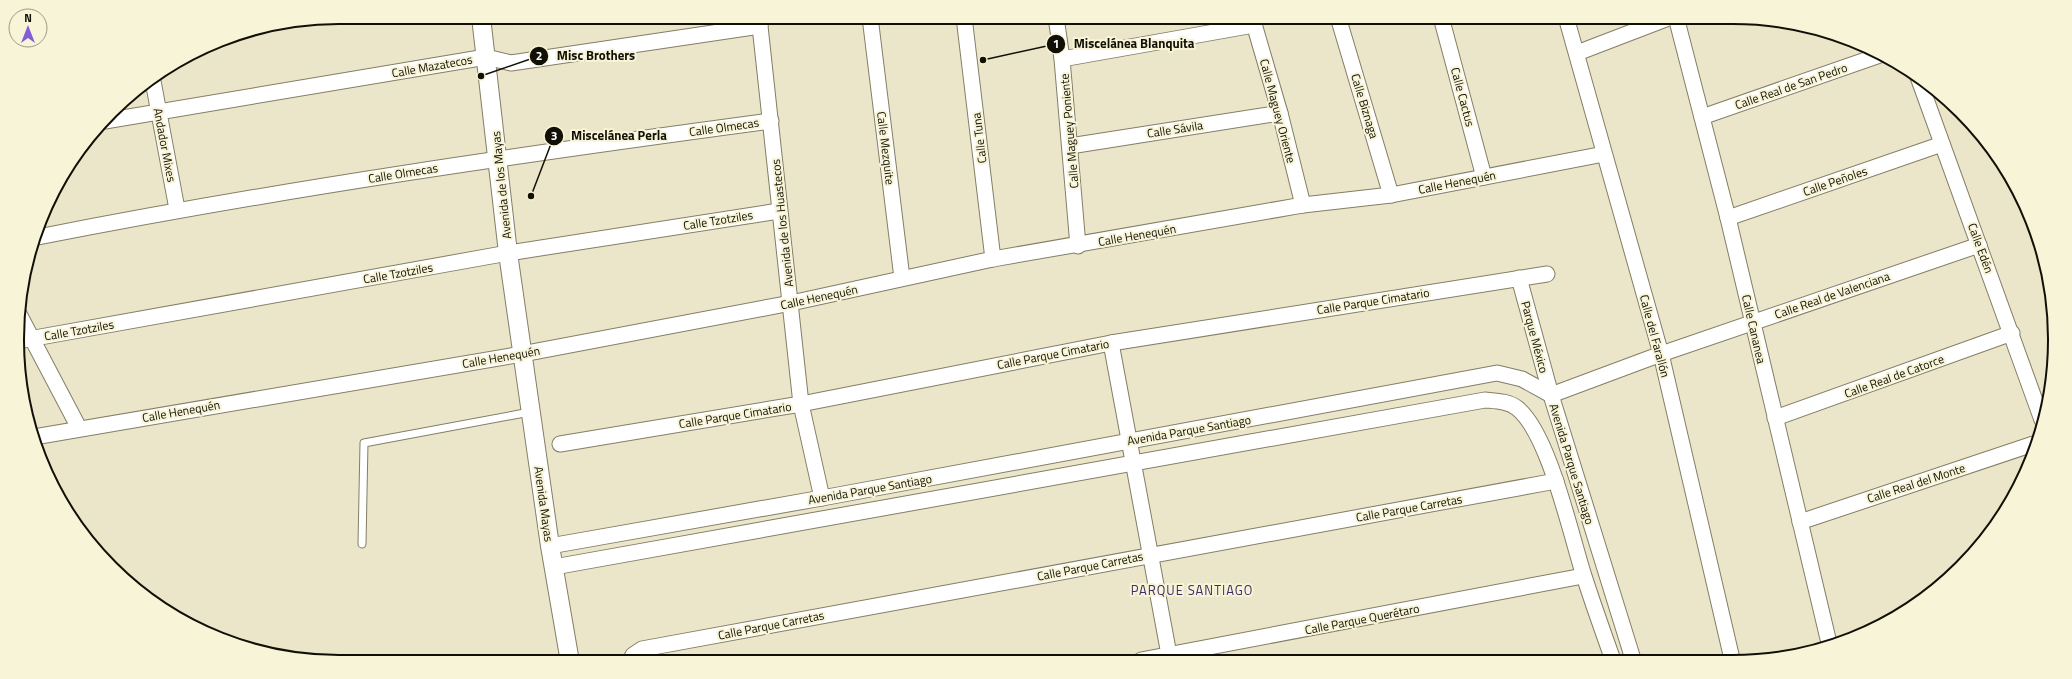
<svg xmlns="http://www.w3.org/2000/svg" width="2072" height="679" viewBox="0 0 2072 679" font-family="'Titillium Web',sans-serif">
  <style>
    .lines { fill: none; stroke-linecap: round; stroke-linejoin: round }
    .service-casing { stroke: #837e65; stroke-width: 9 }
    .minor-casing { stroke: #837e65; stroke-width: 17 }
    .tertiary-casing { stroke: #837e65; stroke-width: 20 }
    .service { stroke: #fff; stroke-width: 7 }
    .minor { stroke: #fff; stroke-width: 15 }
    .tertiary { stroke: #fff; stroke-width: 18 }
    .labels { text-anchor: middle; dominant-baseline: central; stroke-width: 4; stroke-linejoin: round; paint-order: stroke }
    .street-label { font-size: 12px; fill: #121006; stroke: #f8f4d7 }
    .neighbourhood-label { font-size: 13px; letter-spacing: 1px; fill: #3e2c68; stroke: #f8f4d7 }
    .rim { fill: none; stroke: #121006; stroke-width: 2 }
    .leader { fill: none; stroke: #121006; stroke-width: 1.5 }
    .callout-dot { fill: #121006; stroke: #f8f4d7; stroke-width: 1.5 }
    .mark-label { font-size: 12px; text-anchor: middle; font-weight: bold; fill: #fff }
    .callout-label { font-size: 13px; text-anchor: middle; font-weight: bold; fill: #121006; stroke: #f8f4d7; stroke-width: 4; stroke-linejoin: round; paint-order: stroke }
  </style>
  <rect width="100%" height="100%" fill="#ebe6ca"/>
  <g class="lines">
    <defs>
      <polyline id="service" points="362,544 364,443 530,412"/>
      <g id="minor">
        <polyline points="759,17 801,404 822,498"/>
        <polyline points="870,17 902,278"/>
        <polyline points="964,17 993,259"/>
        <polyline points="1056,17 1062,59 1078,246"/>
        <polyline points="1252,17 1280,113 1303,205"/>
        <polyline points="1338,17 1391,195"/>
        <polyline points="1441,17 1484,177"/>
        <polyline points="1566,17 1661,354 1732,659"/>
        <polyline points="1676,17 1728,218 1829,643"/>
        <polyline points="1577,53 1671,17"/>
        <polyline points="1062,59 1254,25"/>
        <polyline points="1918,77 2042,420"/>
        <polyline points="153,81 177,209"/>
        <polyline points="1702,117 1880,55"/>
        <polyline points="105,121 486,57 511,63 760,26"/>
        <polyline points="1070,146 1280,113"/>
        <polyline points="1728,218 1942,144"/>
        <path d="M38,237C281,189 525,154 771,121"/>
        <polyline points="1519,278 1551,395 1633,659"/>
        <polyline points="19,314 79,428"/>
        <polyline points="18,341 508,253 779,211"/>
        <polyline points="1111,343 1170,660"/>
        <polyline points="1551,395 1661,354 1979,245"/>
        <polyline points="1775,418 2012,333"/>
        <polyline points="34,437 522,354 791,303 993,259 1303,205 1391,195 1604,154"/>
        <polyline points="560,444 801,404 1111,343 1547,274"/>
        <polyline points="1800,522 2033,444"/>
        <polyline points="550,546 822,498 1497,373 1522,379 1551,395"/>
        <path d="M554,567C865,513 1175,455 1485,400C1496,401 1508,401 1517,408C1549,433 1571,536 1584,576C1593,604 1603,632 1613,660"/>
        <polyline points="1141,660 1583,576"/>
        <polyline points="630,661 633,655 642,649 1556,481"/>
      </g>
      <polyline id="tertiary" points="481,17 508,253 550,546 570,662"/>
    </defs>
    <use href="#service" class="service-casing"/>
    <use href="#minor" class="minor-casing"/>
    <use href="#tertiary" class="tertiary-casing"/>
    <use href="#service" class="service"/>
    <use href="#minor" class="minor"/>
    <use href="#tertiary" class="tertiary"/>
  </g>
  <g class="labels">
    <g class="street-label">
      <text transform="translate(432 66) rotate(-10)">Calle Mazatecos</text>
      <text transform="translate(1791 86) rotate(-19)">Calle Real de San Pedro</text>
      <text transform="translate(1463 97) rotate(75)">Calle Cactus</text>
      <text transform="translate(1365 106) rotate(73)">Calle Biznaga</text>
      <text transform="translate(1278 111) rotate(75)">Calle Maguey Oriente</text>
      <text transform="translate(724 127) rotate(-8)">Calle Olmecas</text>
      <text transform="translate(1175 129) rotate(-9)">Calle Sávila</text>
      <text transform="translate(1069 131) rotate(-95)">Calle Maguey Poniente</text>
      <text transform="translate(979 138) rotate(-97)">Calle Tuna</text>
      <text transform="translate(165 145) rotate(79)">Andador Mixes</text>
      <text transform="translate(886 148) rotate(83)">Calle Mezquite</text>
      <text transform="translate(403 173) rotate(-9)">Calle Olmecas</text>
      <text transform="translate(1835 181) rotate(-19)">Calle Peñoles</text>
      <text transform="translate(1457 182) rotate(-11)">Calle Henequén</text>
      <text transform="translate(501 185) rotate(-96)">Avenida de los Mayas</text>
      <text transform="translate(718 220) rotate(-9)">Calle Tzotziles</text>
      <text transform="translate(782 223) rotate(-96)">Avenida de los Huastecos</text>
      <text transform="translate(1137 235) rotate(-10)">Calle Henequén</text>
      <text transform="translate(1981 248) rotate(70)">Calle Edén</text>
      <text transform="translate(398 273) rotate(-10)">Calle Tzotziles</text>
      <text transform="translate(1832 295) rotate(-19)">Calle Real de Valenciana</text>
      <text transform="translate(819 297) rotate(-12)">Calle Henequén</text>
      <text transform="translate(1373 301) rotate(-9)">Calle Parque Cimatario</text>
      <text transform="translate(1754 329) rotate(77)">Calle Cananea</text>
      <text transform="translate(79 330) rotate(-10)">Calle Tzotziles</text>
      <text transform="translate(1655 336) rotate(75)">Calle del Farallón</text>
      <text transform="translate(1535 337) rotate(75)">Parque México</text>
      <text transform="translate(1053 354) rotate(-11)">Calle Parque Cimatario</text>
      <text transform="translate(501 357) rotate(-10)">Calle Henequén</text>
      <text transform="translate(1894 376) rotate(-20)">Calle Real de Catorce</text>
      <text transform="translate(181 411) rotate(-10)">Calle Henequén</text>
      <text transform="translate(735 415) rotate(-9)">Calle Parque Cimatario</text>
      <text transform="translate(1189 430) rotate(-10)">Avenida Parque Santiago</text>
      <text transform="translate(1572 464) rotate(73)">Avenida Parque Santiago</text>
      <text transform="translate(1916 483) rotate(-18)">Calle Real del Monte</text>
      <text transform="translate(870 489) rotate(-10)">Avenida Parque Santiago</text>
      <text transform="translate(544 504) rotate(82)">Avenida Mayas</text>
      <text transform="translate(1409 508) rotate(-10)">Calle Parque Carretas</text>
      <text transform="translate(1090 566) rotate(-11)">Calle Parque Carretas</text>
      <text transform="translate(1362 619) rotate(-11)">Calle Parque Querétaro</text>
      <text transform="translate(771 625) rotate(-11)">Calle Parque Carretas</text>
    </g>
    <g class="neighbourhood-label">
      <text x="1192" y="590">PARQUE SANTIAGO</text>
    </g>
  </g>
  <path d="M0 0H2072V679H0ZM339 24H1733A315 315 0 0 1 2048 339V340A315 315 0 0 1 1733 655H339A315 315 0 0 1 24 340V339A315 315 0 0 1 339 24Z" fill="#f8f4d7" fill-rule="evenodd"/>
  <path class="rim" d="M339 24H1733A315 315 0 0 1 2048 339V340A315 315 0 0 1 1733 655H339A315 315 0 0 1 24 340V339A315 315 0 0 1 339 24Z"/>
  <path class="leader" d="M983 60L1056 44M481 76L539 56M531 196L554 136"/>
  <g class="callout-dot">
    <circle cx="983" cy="60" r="4"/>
    <circle cx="481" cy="76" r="4"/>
    <circle cx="531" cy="196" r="4"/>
    <circle cx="1056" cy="44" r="10"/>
    <circle cx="539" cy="56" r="10"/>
    <circle cx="554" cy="136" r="10"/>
  </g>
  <g class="mark-label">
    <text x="1056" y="48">1</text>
    <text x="539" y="60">2</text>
    <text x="554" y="140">3</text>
  </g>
  <g class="callout-label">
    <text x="1134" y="48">Miscelánea Blanquita</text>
    <text x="596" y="60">Misc Brothers</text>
    <text x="619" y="140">Miscelánea Perla</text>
  </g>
  <g transform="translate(28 28)"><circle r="19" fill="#f8f4d7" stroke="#9c9983"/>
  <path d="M0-3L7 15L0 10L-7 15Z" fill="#835dd7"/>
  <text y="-6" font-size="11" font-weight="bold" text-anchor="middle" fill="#121006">N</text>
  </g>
</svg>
